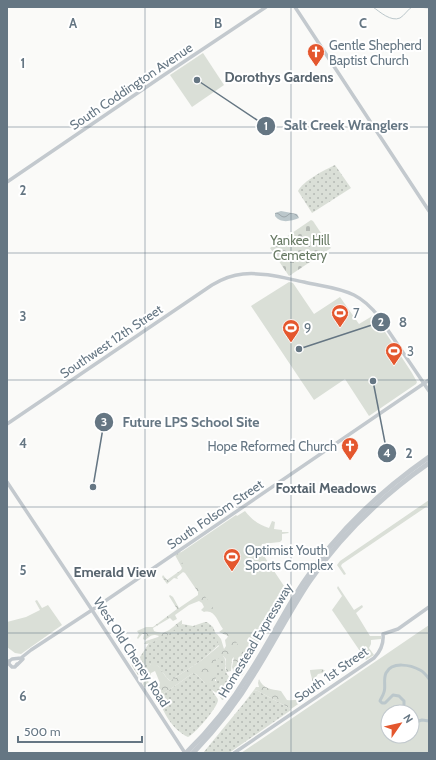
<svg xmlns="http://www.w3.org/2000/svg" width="436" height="760" viewBox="0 0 436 760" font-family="Cabin,sans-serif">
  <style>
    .grass { fill: url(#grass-dots) }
    .forest { fill: url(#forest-crowns) }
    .cemetery { fill: url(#cemetery-stones) }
    .park { fill: #dadfd7; fill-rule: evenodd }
    .water { fill: url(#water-waves) }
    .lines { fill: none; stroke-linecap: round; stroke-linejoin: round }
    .stream { stroke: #bbc7cb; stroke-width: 1 }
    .river { stroke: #bbc7cb; stroke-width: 3 }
    .secondary { stroke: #c3c9ce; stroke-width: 3.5 }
    .highway { stroke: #c3c9ce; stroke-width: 5 }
    .grid { fill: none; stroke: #657683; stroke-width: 1; stroke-opacity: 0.55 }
    .labels { text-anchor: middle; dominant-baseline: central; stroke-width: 4; stroke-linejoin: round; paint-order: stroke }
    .poi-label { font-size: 13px; fill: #657683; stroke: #fff; text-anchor: start }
    .street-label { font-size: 13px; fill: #657683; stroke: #fff }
    .park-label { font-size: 13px; fill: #687a64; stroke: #fff }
    .neighbourhood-label { font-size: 14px; font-weight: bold; fill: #57646e; stroke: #fff }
    .grid-label { font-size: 13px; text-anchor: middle; font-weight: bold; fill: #657683; stroke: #fff; stroke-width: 4; stroke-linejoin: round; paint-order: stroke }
    .leader { fill: none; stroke: #657683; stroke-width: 1.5 }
    .callout-dot { fill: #657683; stroke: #fff; stroke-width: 1.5 }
    .mark-label { font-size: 12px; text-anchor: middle; font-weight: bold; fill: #fff }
    .callout-label { font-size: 14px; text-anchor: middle; font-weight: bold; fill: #657683; stroke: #fff; stroke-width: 4; stroke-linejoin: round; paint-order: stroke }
  </style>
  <defs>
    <pattern id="grass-dots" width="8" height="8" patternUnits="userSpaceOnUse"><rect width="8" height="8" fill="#dadfd7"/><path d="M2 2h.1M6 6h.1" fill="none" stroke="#b4b9b4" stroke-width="1.8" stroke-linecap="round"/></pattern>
    <pattern id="forest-crowns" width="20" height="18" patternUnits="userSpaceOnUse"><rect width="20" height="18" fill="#dadfd7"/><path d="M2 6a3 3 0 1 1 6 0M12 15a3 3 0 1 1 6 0" fill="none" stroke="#b4b9b4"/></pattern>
    <pattern id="cemetery-stones" width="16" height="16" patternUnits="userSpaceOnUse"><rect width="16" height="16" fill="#dadfd7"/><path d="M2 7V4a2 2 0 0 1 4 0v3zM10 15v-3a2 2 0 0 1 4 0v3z" fill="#b4b9b4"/></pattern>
    <pattern id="water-waves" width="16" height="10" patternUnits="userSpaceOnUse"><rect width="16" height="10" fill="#bbc7cb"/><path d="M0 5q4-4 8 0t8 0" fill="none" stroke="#9ca6aa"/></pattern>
  </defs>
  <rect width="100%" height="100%" fill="#fafaf8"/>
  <g class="grass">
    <path d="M335,165L351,188L312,213L298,191C303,181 324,170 335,165Z"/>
    <path d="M205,622H207L213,627L220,644L202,660L170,681L167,678L158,666L151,664C147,670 145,675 138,675L132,666L131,663L140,657L149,643L160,639L182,624L193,626Z"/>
    <path d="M221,656H223C228,661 224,666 226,672C228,677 233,678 234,683L223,700H222L218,694L212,690C213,693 217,697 218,700C218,707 195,734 188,737C171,729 164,712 157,697L172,688L193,673L196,674L205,683L216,681V660Z"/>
    <polygon points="254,690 258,691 291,709 291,710 229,753 203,753 244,703"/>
  </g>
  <g class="forest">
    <path d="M179,552L183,553L253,649V654L243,664L245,668L243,674L237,679H233L235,676L232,667L234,657L232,659L231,671L226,672V659L223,656L216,660V678L213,686H208L196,674L193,673L172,688L157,697H154V691L155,689L153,687L160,683L155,671L151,673L148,681L150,684L144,687L143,684L145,678L149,675V674L141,677L151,664C160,662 163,676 170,681L202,660L219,646L215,634H217L221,639L224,649L226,646L225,640L227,638L228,636L219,632L223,629C217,621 215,609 204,612L201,610L204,607L202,603L199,601L189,605L175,615L177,619L173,621L170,618L153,628L154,631C168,636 171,627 182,620V624L164,638L147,644H144L146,641L158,637L159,636C151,633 150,637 145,640L143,639L144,634H142L138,639L137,638L139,634L137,631L146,627H153L177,609L169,596L170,595L173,597L179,608L198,595V592L185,573L183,572L177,577L178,579L174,578L167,584L162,577L163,575L167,580L181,570L182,568L175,555Z"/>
    <path d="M322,669L327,672L318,674L316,677L318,684L317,687L312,688L307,698L291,709L258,691L254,690L256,687H259L258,683L259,679C263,689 271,689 281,691L287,700C298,702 309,695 312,683C313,679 310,674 310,670Z"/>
  </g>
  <polygon class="cemetery" points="311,220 313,221 331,248 289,276 270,248"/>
  <g class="park">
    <polygon points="203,53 224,85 192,107 170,75"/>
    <polygon points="289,282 293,283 314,314 340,297 359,324 374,315 412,373 417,382 416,384 369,416 345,379 314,400 251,306"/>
    <polygon points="429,500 429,505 342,564 341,566 346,574 344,575 337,565 340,561"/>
    <path d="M245,511C251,519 259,525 269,528L272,521L275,522L274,529L282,530V532H288L289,533L282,534V540L280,542L262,544V549L260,550L286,589L249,661L177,555L236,515L237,516Z"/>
    <polygon points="338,586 354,610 362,605 363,607 356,613 370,636 381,636 381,639 371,640 371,644 369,648 374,655 366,660 332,610 342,596 337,588"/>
    <polygon points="37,600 42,608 48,605 62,625 21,654 15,653 7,647 7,622 26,617 40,610 35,601"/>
    <path d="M429,625V753H241ZM388,712H412V736H388Z"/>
  </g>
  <path class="water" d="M281,211L297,214L299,218C291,221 281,224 275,216V213Z"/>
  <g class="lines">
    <g class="stream">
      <path d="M373,7C380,12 391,22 400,18C405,15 408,9 412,7"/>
      <polyline points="417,7 429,8"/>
    </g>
    <g class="river">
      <path d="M404,712V701L399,696L393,695L385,703H382L380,701C381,698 383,696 384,692C386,687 383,679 386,673C392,661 411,665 420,670C424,672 427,676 429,679"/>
      <polyline points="412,723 422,720 429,721"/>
    </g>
    <g class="secondary">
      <polyline points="295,7 429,211"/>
      <polyline points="7,182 164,75 266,7"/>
      <path d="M7,424L212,285C222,279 232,275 243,274C263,272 284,278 304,282C320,286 338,287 354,295C364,300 372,308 379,317L429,391"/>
      <polyline points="7,482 92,610 185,753"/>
      <polyline points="9,661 9,664 12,667 15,667 17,664"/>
      <polyline points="7,663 12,659 21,658 31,650 92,610 429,380"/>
      <polyline points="17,665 23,659"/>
      <path d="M234,753L374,658C381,651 384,644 383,634L398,629L429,607"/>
    </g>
    <g class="highway">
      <path d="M186,753C211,729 232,702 250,672C269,643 284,612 303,583C336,533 379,492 429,457"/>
      <path d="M193,753C216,729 237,703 254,674C273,644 289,612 309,582C341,535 382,496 429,463"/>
    </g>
  </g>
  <path class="grid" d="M145,7V753M291,7V753M7,127H429M7,253H429M7,380H429M7,507H429M7,633H429"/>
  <defs>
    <symbol id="church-pin" viewBox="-11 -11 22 30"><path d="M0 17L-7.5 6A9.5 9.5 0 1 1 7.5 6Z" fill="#e4572e" stroke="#fff"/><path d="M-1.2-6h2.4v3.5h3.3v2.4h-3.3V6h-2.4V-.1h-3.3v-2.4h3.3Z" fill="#fff"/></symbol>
    <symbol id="stadium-pin" viewBox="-11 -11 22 30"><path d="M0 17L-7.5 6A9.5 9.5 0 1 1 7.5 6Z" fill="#e4572e" stroke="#fff"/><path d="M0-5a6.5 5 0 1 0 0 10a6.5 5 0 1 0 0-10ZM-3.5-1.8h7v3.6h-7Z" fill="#fff"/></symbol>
  </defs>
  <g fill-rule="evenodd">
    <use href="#church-pin" x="306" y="42" width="20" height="27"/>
    <use href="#stadium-pin" x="330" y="303" width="20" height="27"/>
    <use href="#stadium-pin" x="281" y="318" width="20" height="27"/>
    <use href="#stadium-pin" x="384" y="341" width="20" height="27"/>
    <use href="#church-pin" x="340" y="436" width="20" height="27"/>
    <use href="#stadium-pin" x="222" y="547" width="20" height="27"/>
  </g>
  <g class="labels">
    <g class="poi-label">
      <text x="329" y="45">Gentle Shepherd<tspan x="329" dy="15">Baptist Church</tspan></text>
      <text x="353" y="313">7</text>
      <text x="304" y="328">9</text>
      <text x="407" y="351">3</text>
      <text x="337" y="446" text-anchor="end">Hope Reformed Church</text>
      <text x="245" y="550">Optimist Youth<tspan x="245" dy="15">Sports Complex</tspan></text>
    </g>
    <g class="street-label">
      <text transform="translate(131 86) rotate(-34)">South Coddington Avenue</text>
      <text transform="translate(111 341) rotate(-34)">Southwest 12th Street</text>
      <text transform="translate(215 514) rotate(-34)">South Folsom Street</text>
      <text transform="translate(255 640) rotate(-59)">Homestead Expressway</text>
      <text transform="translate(132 652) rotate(57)">West Old Cheney Road</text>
      <text transform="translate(331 674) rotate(-35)">South 1st Street</text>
    </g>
    <g class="park-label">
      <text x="300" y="240">Yankee Hill<tspan x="300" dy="15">Cemetery</tspan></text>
    </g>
    <g class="neighbourhood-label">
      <text x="279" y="77">Dorothys Gardens</text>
      <text x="326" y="488">Foxtail Meadows</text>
      <text x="115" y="572">Emerald View</text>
    </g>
  </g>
  <g class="grid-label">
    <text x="73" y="28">A</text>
    <text x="218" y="28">B</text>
    <text x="363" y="28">C</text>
    <text x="23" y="68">1</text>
    <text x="23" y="195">2</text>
    <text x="23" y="321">3</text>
    <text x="23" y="448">4</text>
    <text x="23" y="575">5</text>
    <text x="23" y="701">6</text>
  </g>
  <path class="leader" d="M197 80L266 126M299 349L381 322M93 487L104 422M373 381L387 453"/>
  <g class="callout-dot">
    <circle cx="197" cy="80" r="4"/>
    <circle cx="299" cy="349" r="4"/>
    <circle cx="93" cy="487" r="4"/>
    <circle cx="373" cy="381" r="4"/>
    <circle cx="266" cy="126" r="10"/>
    <circle cx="381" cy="322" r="10"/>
    <circle cx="104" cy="422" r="10"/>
    <circle cx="387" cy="453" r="10"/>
  </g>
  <g class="mark-label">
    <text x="266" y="130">1</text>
    <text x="381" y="326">2</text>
    <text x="104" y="426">3</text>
    <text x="387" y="457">4</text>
  </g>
  <g class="callout-label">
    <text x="346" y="130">Salt Creek Wranglers</text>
    <text x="403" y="327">8</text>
    <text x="191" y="427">Future LPS School Site</text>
    <text x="409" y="458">2</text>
  </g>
  <rect width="436" height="760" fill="none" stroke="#657683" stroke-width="16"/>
  <g transform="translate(400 724) rotate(56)"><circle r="19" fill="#ffffff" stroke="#c1c8cd"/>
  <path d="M0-3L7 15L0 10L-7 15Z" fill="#e4572e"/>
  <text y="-6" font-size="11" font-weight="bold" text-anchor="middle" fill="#657683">N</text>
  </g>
  <path d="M18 736v6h124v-6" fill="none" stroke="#657683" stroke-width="2"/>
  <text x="24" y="736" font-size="12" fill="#657683" stroke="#ffffff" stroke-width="3" paint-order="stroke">500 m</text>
</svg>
